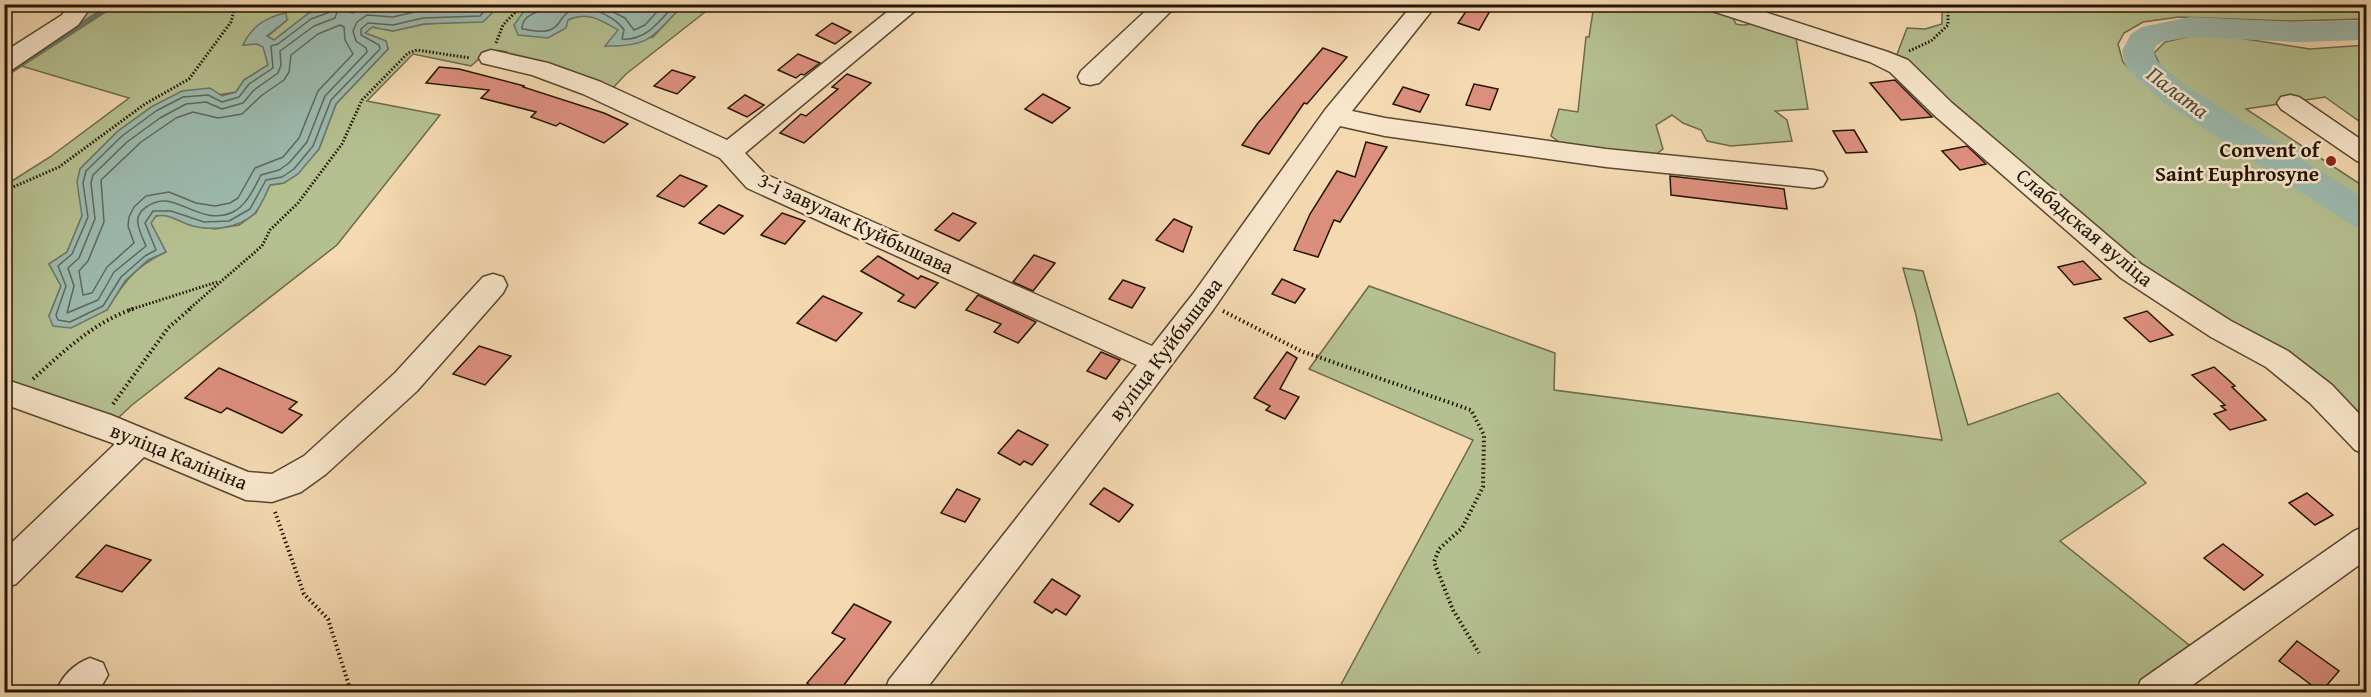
<svg xmlns="http://www.w3.org/2000/svg" width="2371" height="697" viewBox="0 0 2371 697" font-family="'Gentium Book Plus',serif">
  <style>
    .green { fill: #b5c090; stroke: #6c6a4a; stroke-width: 1.5 }
    .water { fill: #9cbaaf; stroke: #6c786b; stroke-width: 1.5 }
    .lines { fill: none; stroke-linecap: round; stroke-linejoin: round }
    .shore { stroke: #60685a; stroke-width: 1.5 }
    .stream { stroke: #6c786b; stroke-width: 6 }
    .river { fill: #9cbaaf; fill-rule: evenodd }
    .building { fill: #dd8f7d; stroke: #241504; stroke-width: 1.5 }
    .minor-casing { stroke: #58462f; stroke-width: 3 }
    .path-far1 { stroke: #241504; stroke-width: 3; stroke-dasharray: 1.5 2; stroke-linecap: butt }
    .path { stroke: #241504; stroke-width: 4; stroke-dasharray: 1.5 3; stroke-linecap: butt }
    .minor { fill: #f8e6cc; fill-rule: evenodd }
    .poi-dot { fill: #8f2418; stroke: #f8e6cc; stroke-width: 2 }
    .labels { text-anchor: middle; dominant-baseline: central; stroke-width: 5; stroke-linejoin: round; paint-order: stroke }
    .poi-label { font-size: 21px; font-weight: bold; fill: #241504; stroke: #f8e6cc; text-anchor: end }
    .street-label { font-size: 21px; fill: #241504; stroke: #f8e6cc }
    .water-label { font-size: 22px; font-style: italic; fill: #4e4f40; stroke: #f8e6cc }
  </style>
  <rect width="100%" height="100%" fill="#f4d9b1"/>
  <filter id="stains"><feTurbulence type="fractalNoise" baseFrequency=".00333" numOctaves="4"/><feColorMatrix values="0 0 0 0 .2 0 0 0 0 .09 0 0 0 0 .02 0 0 0 .5 -.17"/></filter>
  <radialGradient id="worn" r=".72"><stop offset=".6" stop-color="#630" stop-opacity="0"/><stop offset="1" stop-color="#630" stop-opacity=".3"/></radialGradient>
  <g class="green">
    <path d="M687,4L714,5L626,74L610,91L507,57V52C491,47 483,55 471,66L413,54L367,101L440,115L337,245L132,405L116,420L5,379L4,186L50,157L129,98L11,63L86,5H330L323,9L309,13L274,40L267,37L287,20C266,23 253,24 243,45L257,44L264,47L268,65L244,80L236,92L153,106L118,131L80,169L82,216L67,252L49,264L61,286L49,316L107,310C124,282 135,266 166,252L150,222L156,216L165,214L190,225L215,229L239,225L256,213L270,185L284,183L319,149L336,104L388,49L386,41L365,33L372,27L393,31L424,24L454,22L500,5H541L524,11L568,20L580,15L597,18L619,30L606,46L653,37L682,6Z"/>
    <path d="M1594,5H1698L1732,16L1736,24C1743,26 1743,25 1750,24C1764,22 1784,32 1796,38L1808,109L1775,111L1787,120L1792,141L1731,146L1707,141L1701,130L1683,123L1672,115L1656,125L1663,149L1655,155L1563,145L1551,136L1559,109L1578,112L1586,37H1589Z"/>
    <polygon points="1942,5 2366,5 2366,19 2290,21 2179,17 2143,22 2124,33 2118,44 2123,62 2140,79 2366,229 2366,430 2328,392 2134,269 1896,57 1907,28 1925,29 1942,24"/>
    <polygon points="2191,36 2226,36 2310,49 2366,45 2366,126 2325,97 2246,109 2366,188 2366,205 2188,93 2163,71 2154,53 2165,42"/>
    <polygon points="1903,268 1923,271 1968,425 2058,393 2146,483 2060,541 2194,649 2136,692 1337,692 1473,440 1309,369 1369,286 1555,353 1554,390 1942,440 1916,315"/>
  </g>
  <g class="water">
    <path d="M541,4H687V5L682,6C652,37 650,47 605,46L618,30C601,20 587,11 568,20L566,28L548,38L518,35L514,25L524,11Z"/>
    <path d="M330,5H500L483,22L424,24L393,31L372,27L365,33L386,41L388,49L336,104L319,149L298,174L284,183L270,185C266,193 261,207 254,214C237,229 208,232 187,224C175,219 168,214 156,216L151,223L166,252L148,260L125,281L107,310L71,328L53,326L49,316L61,286L49,264L67,252L82,216L77,182L80,169L118,131L153,106L182,91L210,88L222,96L236,92L244,80L268,65L263,47L257,44L243,45C252,26 266,17 286,13L287,20L267,36L274,40L309,13L323,9Z"/>
  </g>
  <g class="lines">
    <g class="shore">
      <polyline points="333,4 330,12 311,19 278,44 271,46 273,68 249,84 239,97 222,102 208,95 183,97 156,111 122,136 86,171 83,183 88,217 72,254 58,266 66,286 56,315 58,320 70,322 103,306 121,277 145,256 156,250 145,223 153,211 171,211 204,222 229,221 250,209 266,180 282,177 294,169 313,146 331,100 380,49 379,45 361,35 361,29 368,23 393,25 423,18 480,16 490,4"/>
      <path d="M340,4L335,18L314,26L280,51L281,65L278,73L254,90L243,103L222,109L206,102L186,104L160,118L127,142L93,175L91,183L95,219L79,258L68,268L74,286L67,313L98,300L114,272L146,246C143,239 139,231 138,224C135,210 154,200 166,201C188,204 207,224 233,212C247,205 254,188 261,175L279,170L289,163L307,142L325,96L367,52L366,48L356,41L353,31L357,22L367,15L393,17L423,10L476,9L480,4"/>
      <polyline points="349,4 349,11 352,13 366,7 407,4"/>
      <path d="M540,4L539,11C530,15 522,18 522,29C531,30 542,33 550,30C560,26 559,20 566,14C582,0 614,15 624,30L622,39C646,41 661,20 675,4"/>
      <polyline points="597,4 625,18 634,30 645,25 664,4"/>
      <polygon points="340,25 344,27 345,40 353,54 318,91 299,138 283,157 255,168 238,198 230,203 215,206 196,203 169,192 146,196 134,207 129,217 128,226 134,243 107,267 92,293 83,295 79,271 88,261 104,222 101,180 141,142 176,118 193,112 218,118 242,114 261,96 284,80 289,72 291,55 318,34"/>
    </g>
    <polyline class="stream" points="4,75 114,4"/>
    <polygon class="river" points="2190,17 2299,22 2366,20 2366,40 2299,42 2190,37 2162,42 2156,46 2154,51 2156,60 2184,84 2366,200 2366,230 2353,226 2160,100 2130,71 2125,64 2122,51 2131,34 2142,27"/>
  </g>
  <g class="building">
    <polygon points="1471,4 1491,9 1479,30 1458,23"/>
    <polygon points="832,23 851,32 835,44 816,35"/>
    <polygon points="1323,48 1347,57 1307,104 1304,103 1269,154 1242,145 1258,123"/>
    <polygon points="798,54 820,63 804,75 801,74 796,78 778,70"/>
    <polygon points="439,67 459,69 524,86 523,87 604,113 628,124 604,143 560,123 556,126 531,117 536,112 481,98 489,90 426,83"/>
    <polygon points="672,70 695,77 677,94 654,86"/>
    <polygon points="847,74 871,83 804,143 780,133 801,114 806,116 838,89 832,87"/>
    <polygon points="1895,80 1932,117 1901,120 1870,83"/>
    <polygon points="1474,84 1498,89 1490,110 1466,105"/>
    <polygon points="1403,87 1429,95 1420,112 1393,104"/>
    <polygon points="1043,94 1070,108 1052,123 1025,109"/>
    <polygon points="745,95 764,105 747,117 728,108"/>
    <polygon points="1854,130 1867,152 1846,153 1833,131"/>
    <polygon points="1366,142 1387,147 1340,222 1334,220 1318,257 1294,250 1310,214 1337,171 1355,177"/>
    <polygon points="1967,146 1982,160 1986,164 1960,170 1942,151"/>
    <polygon points="680,175 707,186 684,207 657,196"/>
    <polygon points="1670,176 1784,189 1787,209 1671,195"/>
    <polygon points="719,205 743,216 724,234 699,223"/>
    <polygon points="782,213 805,221 785,244 761,235"/>
    <polygon points="953,213 976,223 959,241 935,230"/>
    <polygon points="1174,219 1192,227 1183,252 1156,240"/>
    <polygon points="1034,255 1055,263 1033,291 1013,282"/>
    <polygon points="878,256 918,279 921,276 938,283 915,308 898,301 904,295 861,271"/>
    <polygon points="2083,261 2101,279 2074,285 2058,267"/>
    <polygon points="1282,279 1305,289 1295,303 1272,294"/>
    <polygon points="1123,280 1145,288 1132,308 1109,299"/>
    <polygon points="978,295 1036,322 1018,343 994,332 1001,324 966,310"/>
    <polygon points="823,296 862,313 836,341 797,323"/>
    <polygon points="2147,311 2173,335 2150,342 2124,318"/>
    <polygon points="479,346 511,356 485,385 453,374"/>
    <polygon points="1101,352 1120,360 1106,379 1087,371"/>
    <polygon points="1287,352 1297,358 1280,389 1299,397 1285,419 1266,410 1270,406 1254,398"/>
    <polygon points="2214,367 2235,386 2232,387 2266,420 2230,430 2214,414 2226,410 2221,406 2225,405 2192,375"/>
    <polygon points="219,368 297,402 289,409 302,415 282,433 227,408 221,413 185,398"/>
    <polygon points="1018,430 1048,445 1032,465 1024,461 1020,465 998,453"/>
    <polygon points="1104,488 1133,505 1119,522 1090,504"/>
    <polygon points="957,489 980,499 965,522 941,513"/>
    <polygon points="2307,493 2333,515 2315,525 2289,503"/>
    <polygon points="2223,544 2263,575 2244,590 2204,558"/>
    <polygon points="106,545 151,560 122,592 76,577"/>
    <polygon points="1052,579 1080,596 1066,615 1056,609 1052,613 1034,602"/>
    <polygon points="854,604 891,622 838,693 821,693 807,683 845,639 832,633"/>
    <polygon points="2297,641 2339,671 2321,692 2279,661"/>
  </g>
  <g class="lines">
    <defs>
      <g id="minor">
        <polygon points="69,4 93,4 78,25 13,69 4,71 4,52 62,15"/>
        <polygon points="897,4 923,4 745,153 765,174 1152,346 1193,294 1325,110 1413,4 1437,4 1352,111 1385,118 1606,149 1814,170 1823,172 1827,179 1823,186 1814,188 1606,167 1385,136 1340,126 1213,310 924,692 884,692 889,680 1137,365 747,188 720,158 583,94 532,75 482,63 479,58 482,53 491,50 548,63 601,82 727,140"/>
        <polygon points="1153,4 1178,4 1099,83 1090,85 1081,83 1078,77 1081,71"/>
        <polygon points="1703,4 1740,4 1888,52 1908,60 1952,103 2141,264 2231,321 2288,351 2332,385 2366,421 2366,454 2355,450 2310,403 2266,367 2211,337 2121,278 1934,115 1890,72 1870,62 1706,9"/>
        <polygon points="2290,95 2299,97 2366,143 2366,164 2357,161 2281,109 2277,103 2281,97"/>
        <polygon points="493,274 503,277 507,285 503,293 417,391 326,474 301,492 272,502 246,500 144,457 16,584 4,588 4,550 115,444 4,404 4,379 111,415 248,472 272,474 304,456 395,373 483,277"/>
        <polygon points="2366,526 2366,560 2183,692 2136,692 2141,680 2354,531"/>
        <path d="M90,658L103,663L108,675L98,692H56C62,676 74,664 90,658Z"/>
      </g>
    </defs>
    <use href="#minor" class="minor-casing"/>
    <g class="path-far1">
      <polyline points="496,43 503,25 523,4"/>
      <polyline points="1909,51 1931,41 1948,25 1948,4"/>
      <polyline points="4,191 59,167 145,104 189,79 231,22 234,10 226,4"/>
      <polyline points="129,310 217,282"/>
      <polyline points="188,310 262,246 270,230 298,203 342,144 362,100 408,53 417,50 470,58"/>
    </g>
    <g class="path">
      <polyline points="1223,311 1301,351 1471,410 1484,435 1483,487 1462,528 1439,549 1434,562 1453,610 1479,653"/>
      <path d="M33,379C63,352 94,322 133,309"/>
      <polyline points="113,404 168,328 190,309"/>
      <polyline points="275,512 304,594 328,619 351,692"/>
    </g>
    <use href="#minor" class="minor"/>
  </g>
  <circle class="poi-dot" cx="2331" cy="161" r="6"/>
  <g class="labels">
    <g class="poi-label">
      <text x="2319" y="149">Convent of<tspan x="2319" dy="24">Saint Euphrosyne</tspan></text>
    </g>
    <g class="street-label">
      <text transform="translate(856 223) rotate(25)">3-і завулак Куйбышава</text>
      <text transform="translate(2085 227) rotate(40)">Слабадская вуліца</text>
      <text transform="translate(1165 349) rotate(-53)">вуліца Куйбышава</text>
      <text transform="translate(179 456) rotate(22)">вуліца Калініна</text>
    </g>
    <g class="water-label">
      <text transform="translate(2178 92) rotate(37)">Палата</text>
    </g>
  </g>
  <rect width="2371" height="697" fill="none" stroke="#f4d9b1" stroke-width="24"/>
  <rect x="6" y="6" width="2359" height="685" fill="none" stroke="#241504" stroke-width="3"/>
  <rect x="12" y="12" width="2347" height="673" fill="none" stroke="#241504" stroke-width="1.5"/>
  <rect width="100%" height="100%" filter="url(#stains)"/>
  <rect width="100%" height="100%" fill="url(#worn)"/>
</svg>
